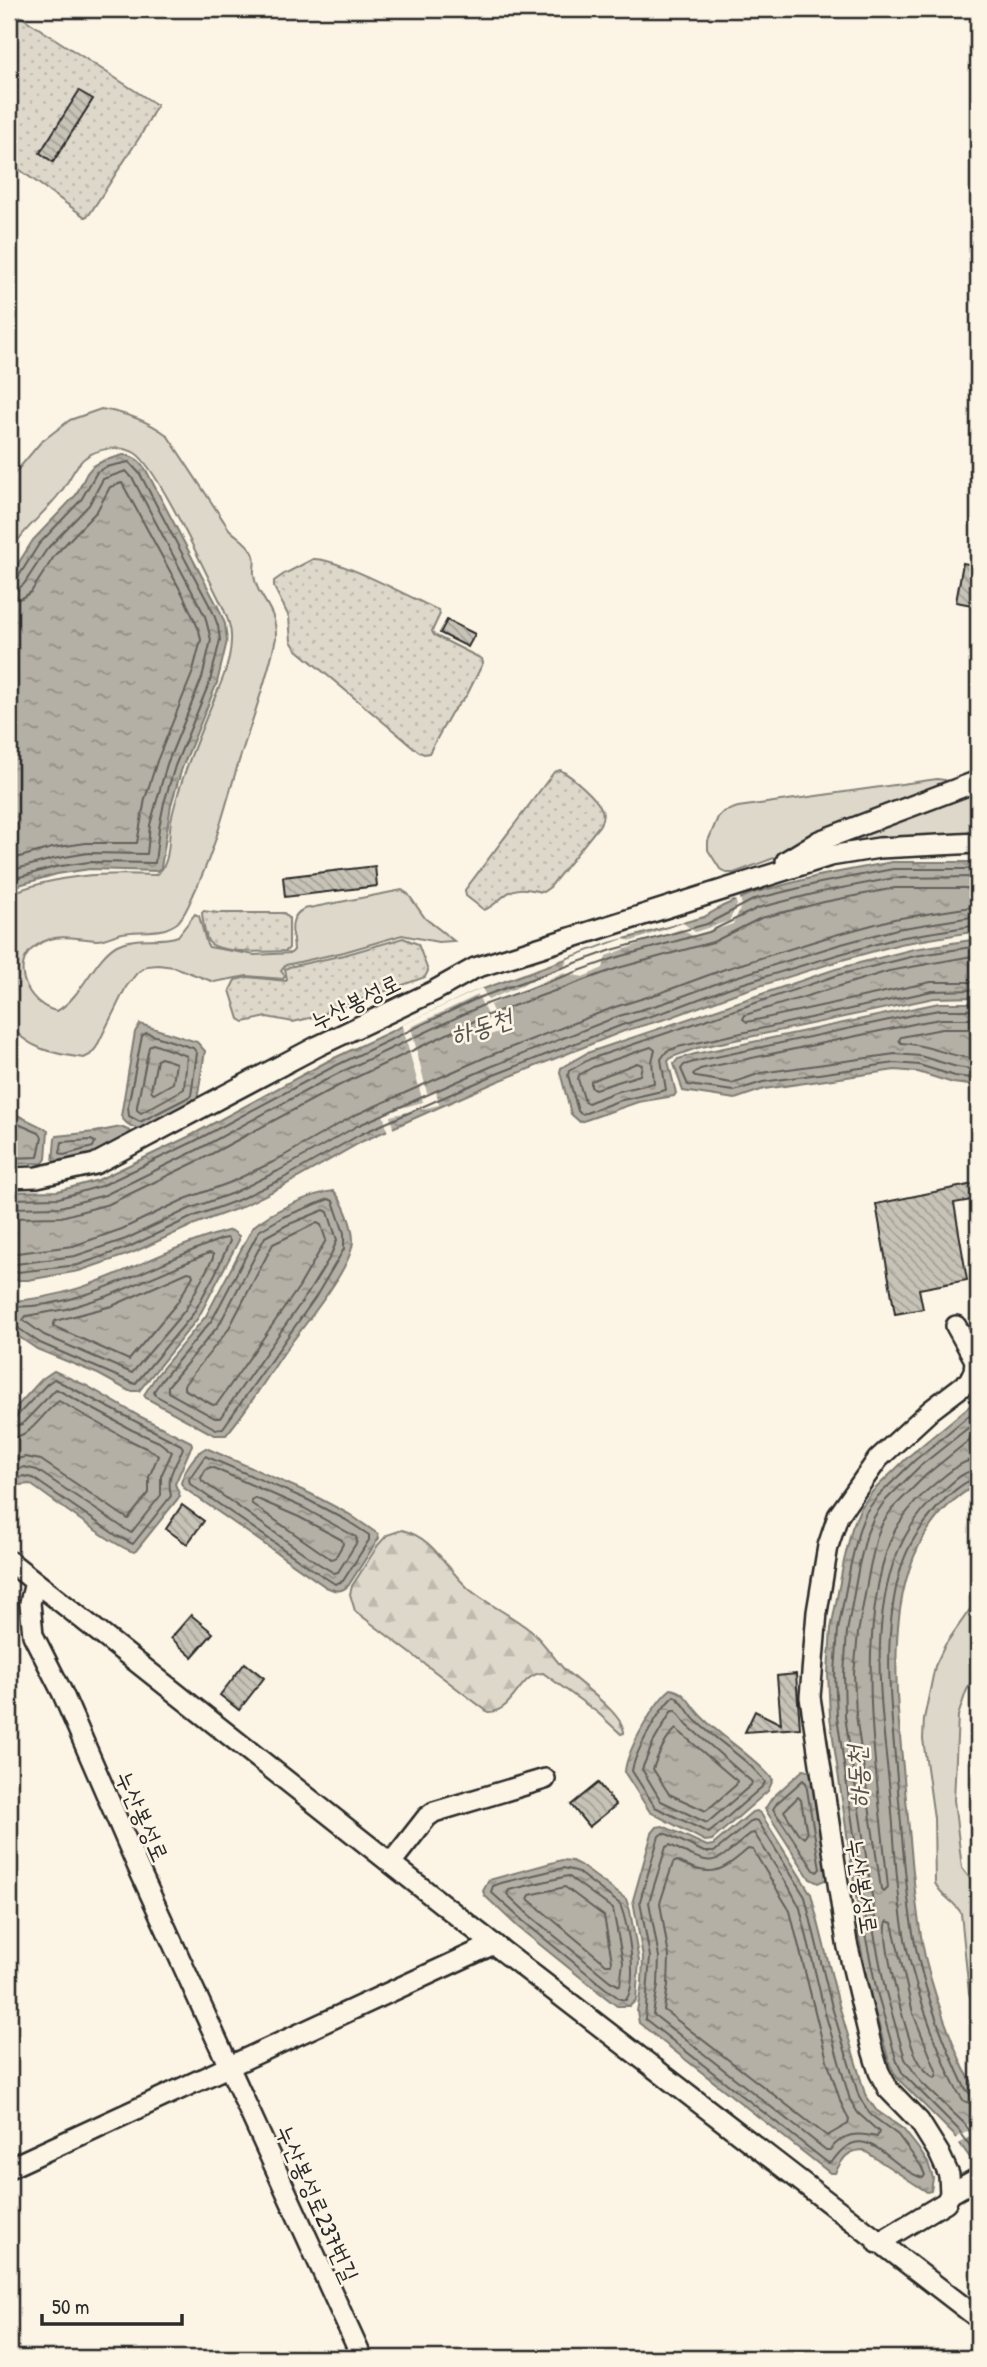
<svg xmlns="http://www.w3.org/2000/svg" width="987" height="2367" viewBox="0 0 987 2367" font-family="'Patrick Hand','Poor Story',sans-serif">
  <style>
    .grass { fill: #ded8ca; stroke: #84827a; stroke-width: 2 }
    .forest { fill: url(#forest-firs); stroke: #84827a; stroke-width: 2 }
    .park { fill: url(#park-dots); stroke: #84827a; stroke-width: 2 }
    .water { fill: url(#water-ripples); stroke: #7d7b74; stroke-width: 2 }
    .pier { fill: #fcf5e5 }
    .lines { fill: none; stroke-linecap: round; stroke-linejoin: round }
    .shore { stroke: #62605c; stroke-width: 2 }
    .building { fill: url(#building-back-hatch); stroke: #2b2b2b; stroke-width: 2 }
    .minor-casing { stroke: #2b2b2b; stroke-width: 24 }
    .minor { stroke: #fcf5e5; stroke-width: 19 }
    .labels { text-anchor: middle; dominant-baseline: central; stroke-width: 5; stroke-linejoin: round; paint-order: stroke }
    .street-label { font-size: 24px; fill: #2b2b2b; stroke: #fcf5e5 }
    .water-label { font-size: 26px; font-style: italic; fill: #545350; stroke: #fcf5e5 }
  </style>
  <defs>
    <pattern id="forest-firs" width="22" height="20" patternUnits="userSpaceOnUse" patternTransform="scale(1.75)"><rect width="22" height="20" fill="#ded8ca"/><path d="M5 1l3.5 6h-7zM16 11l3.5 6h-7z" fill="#bfbaae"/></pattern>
    <pattern id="park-dots" width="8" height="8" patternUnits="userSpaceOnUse" patternTransform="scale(1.75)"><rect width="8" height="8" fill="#ded8ca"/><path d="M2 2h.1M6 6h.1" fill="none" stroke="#bfbaae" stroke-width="1.8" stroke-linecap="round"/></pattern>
    <pattern id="water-ripples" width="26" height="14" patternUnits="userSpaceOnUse" patternTransform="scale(1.75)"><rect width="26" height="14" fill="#b4b0a5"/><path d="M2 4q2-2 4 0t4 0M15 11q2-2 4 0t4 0" fill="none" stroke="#938f87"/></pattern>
    <pattern id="building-back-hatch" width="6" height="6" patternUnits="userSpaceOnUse" patternTransform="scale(1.75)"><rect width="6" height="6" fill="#c8c3b7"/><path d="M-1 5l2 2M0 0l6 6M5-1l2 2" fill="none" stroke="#a39f95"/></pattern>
  </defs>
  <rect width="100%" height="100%" fill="#fcf5e5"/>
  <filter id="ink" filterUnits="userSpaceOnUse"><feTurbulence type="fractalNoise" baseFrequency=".0143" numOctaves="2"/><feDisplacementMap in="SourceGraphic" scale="14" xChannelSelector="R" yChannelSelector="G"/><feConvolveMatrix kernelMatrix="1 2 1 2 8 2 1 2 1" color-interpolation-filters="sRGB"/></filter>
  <g filter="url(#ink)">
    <g class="grass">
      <path d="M101,409C126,413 147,420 167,435L229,529C237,537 247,542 253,553C257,560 253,567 254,575C257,599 277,606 276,638C267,680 252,720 239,761C225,806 215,851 194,893C190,902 186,913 179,921C176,925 170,927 165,929C150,933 133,930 118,934C111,936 105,940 97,940C74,939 52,930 31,950C10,971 32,1007 57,1011C81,998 95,957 117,945C136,935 159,943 178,936L195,914L199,916L207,945L209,947L255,955L291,953L294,950C293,934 287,917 304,909L402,890L408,894L425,918L454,941L438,942L402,935L344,952L286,965L281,971L285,976L283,979L247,976L214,982L174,967L158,965L147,966L137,973L126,987L96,1048L90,1055L84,1058C54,1054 26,1049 9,1023V894C60,874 101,873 155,875C173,866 167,834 172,816C180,782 193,750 206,718C216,693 230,669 231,641C232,628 227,617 222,605C207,576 157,466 135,453C121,445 102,448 89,455C75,463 70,481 60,493C43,515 23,529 9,554V480L40,443L54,432L70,420Z"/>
      <polygon points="937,779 945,780 943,785 790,852 734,873 727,873 720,869 708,850 708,841 718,817 723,812 738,807"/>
      <polygon points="978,786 978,837 859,846 817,846"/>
      <path d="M978,1598V1668L966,1692L958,1716L954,1800L962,1868L978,1889V2019L969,1993L961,1913C954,1901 941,1896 935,1883L934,1818L923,1739L924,1719L935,1666L945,1645Z"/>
    </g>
    <path class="forest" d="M402,1530C435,1538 445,1568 469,1589C488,1605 512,1615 531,1631C543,1641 552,1656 563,1668C576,1682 624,1713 624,1733L621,1734L598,1713L543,1673C519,1673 514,1713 488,1712L355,1611L350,1594L352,1586L378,1545L387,1535Z"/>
    <g class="park">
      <polygon points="9,9 157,105 141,135 89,215 85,217 9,162"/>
      <path d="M313,559C338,558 411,598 438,610L440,614L432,631L434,635L482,659L483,663L467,695L451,713L429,753L424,754L419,752L296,649L291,641L289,617L274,587V581L284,574Z"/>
      <path d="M560,770C572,776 597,798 602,810C604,816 602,821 599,826L550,887L543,892C535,891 527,888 519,889C505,890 497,906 484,910L466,896L465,890L554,772Z"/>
      <path d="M203,911L219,913H284L289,918V948L286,951C271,952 216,954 208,941C204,934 203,921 202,913Z"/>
      <polygon points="403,938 418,944 428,971 425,977 314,1017 293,1022 267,1017 244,1022 239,1019 230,990 235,980 248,977 286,981 287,979 285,969 289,967 344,955"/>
    </g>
    <g class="water">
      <path d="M123,455C135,456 140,461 146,470L219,609L225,624L227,641L217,683L182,768L171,805L161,868L157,871L90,869L57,874L9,888V578L33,540L76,495L87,473L93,466L103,461Z"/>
      <polygon points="892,862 978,862 978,931 900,944 842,960 734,994 669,1018 624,1031 496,1082 363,1141 285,1185 239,1208 195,1224 132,1253 79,1271 28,1280 9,1280 9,1192 58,1191 98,1180 190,1136 328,1061 475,992 610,943 704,917 723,906 753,893 818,876"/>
      <polygon points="978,939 978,997 934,998 697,1048 672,1057 668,1061 676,1093 674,1096 638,1102 580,1122 571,1114 560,1072 561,1068 587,1053 836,969 914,949"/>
      <polygon points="939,1003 978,1003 978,1086 953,1083 918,1072 895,1070 764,1089 735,1099 683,1091 674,1064 678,1059 695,1054"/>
      <path d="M140,1024L197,1042L205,1051L197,1100L145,1129C136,1130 126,1125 121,1116L135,1032Z"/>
      <polygon points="9,1111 48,1130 46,1159 43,1163 9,1164"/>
      <polygon points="121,1127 130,1131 129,1136 96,1153 56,1164 53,1163 55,1138 57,1136 95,1132"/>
      <path d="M334,1191C344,1203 353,1226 353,1241C352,1268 302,1328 285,1351C266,1379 248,1409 226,1435H214L146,1398L144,1395L156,1376L206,1316L253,1227C270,1212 312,1193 334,1191Z"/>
      <path d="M231,1230L239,1236V1240L198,1318L139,1391H129L98,1374L37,1349L9,1330V1301C90,1299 155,1249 231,1230Z"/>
      <path d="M54,1371L87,1386L139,1416L191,1442L192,1445L175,1484L180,1496L135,1552C120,1551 48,1496 30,1484L20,1485L9,1495V1415L42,1379Z"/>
      <path d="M978,1399V1484C870,1542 897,1698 906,1799C912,1852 914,1905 925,1957C934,1995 948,2032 963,2067C967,2076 976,2086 978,2095C982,2109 978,2147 978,2164L974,2163L953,2134L897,2078L890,2065L870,1993L858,1934L859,1917L830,1717L828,1673L831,1629L844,1561L852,1528L860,1509L872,1492L909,1456Z"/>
      <path d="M206,1448L311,1494L349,1514L378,1534L379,1538L348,1586C340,1593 335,1591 326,1587L184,1488L181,1483C184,1471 194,1454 206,1448Z"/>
      <path d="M671,1689C686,1692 689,1703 699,1714C721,1738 752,1754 773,1780L768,1791L712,1840L705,1841L650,1812L625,1773C625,1753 656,1700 671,1689Z"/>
      <polygon points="803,1770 809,1771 812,1776 828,1875 825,1880 818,1883 810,1879 765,1809 772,1798"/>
      <path d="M757,1811L761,1814L811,1894L839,2005L865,2094L876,2110L903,2129L918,2148L928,2163L933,2178L931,2191L927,2192L863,2150C847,2150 842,2160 835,2173H830L639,2023L637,2011L642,1984L643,1957L633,1900L652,1833L657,1827L663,1826L707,1846L713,1845L752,1812Z"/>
      <polygon points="562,1860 572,1861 580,1865 626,1899 630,1911 639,1961 636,2000 630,2006 617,2006 600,1993 518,1927 485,1896 483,1891 489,1880"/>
    </g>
    <g class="pier">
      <polygon points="739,895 742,905 733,924 694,937 681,929 606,956 603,968 583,977 562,973 490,1005 495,1016 501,1014 507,1029 490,1035 484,1021 489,1019 478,995 411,1027 427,1093 436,1091 439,1105 390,1116 394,1132 388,1134 383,1113 423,1102 402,1025 482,988 488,1000 564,967 568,959 623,939 632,941 683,923 695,932 729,921 737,905 734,897"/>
      <polygon points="978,2118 978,2131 956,2146 953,2140 968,2131 965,2126"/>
    </g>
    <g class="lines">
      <g class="shore">
        <polyline points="9,581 17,579 39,544 81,500 97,472 106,467 129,462 140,474 213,612 218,626 220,640 210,681 175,766 164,803 159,828 155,863 89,862 55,867 9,880"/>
        <polyline points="9,590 18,589 24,584 47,549 89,505 103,479 126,471 133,479 205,616 211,640 202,678 167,764 150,825 147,854 88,853 53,859 9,871"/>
        <polyline points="9,601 22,598 31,592 55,555 97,511 110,487 122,483 183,595 199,630 201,640 192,674 157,761 145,799 137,843 86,843 52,848 9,860"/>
        <polyline points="978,946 915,956 838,975 590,1059 569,1071 568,1075 578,1111 581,1114 586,1113 618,1101 666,1090 661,1059 667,1051 678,1047 932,991 978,990"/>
        <polyline points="978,955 889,971 745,1015 743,1019 747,1022 931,982 978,982"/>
        <polyline points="978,1010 940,1010 922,1013 697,1061 684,1065 681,1069 688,1085 734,1091 763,1082 895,1063 919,1065 955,1076 978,1079"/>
        <polyline points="978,1019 941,1019 923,1022 700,1069 693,1074 696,1077 732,1083 761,1073 895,1054 920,1056 957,1067 978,1070"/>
        <path d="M978,1029H942L901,1037L899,1040L901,1043C928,1044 952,1058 978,1059"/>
        <polygon points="146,1033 193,1048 197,1053 191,1096 140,1122 129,1116 128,1106 142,1036"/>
        <polygon points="153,1044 187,1056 184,1089 141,1113 137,1110 137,1106 149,1047"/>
        <polygon points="651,1047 655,1050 652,1061 654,1083 615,1092 588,1103 585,1102 578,1079 579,1075 593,1067"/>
        <polygon points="161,1058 176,1063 173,1083 154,1094 151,1090 157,1060"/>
        <polygon points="637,1063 642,1065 640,1075 595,1089 591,1087 591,1081"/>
        <polyline points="9,1120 39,1133 42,1137 38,1157 9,1158"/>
        <polygon points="91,1140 95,1142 93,1147 64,1155 60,1153 62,1142"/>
        <polyline points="9,1199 59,1198 101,1186 193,1142 331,1068 478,998 612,950 707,924 755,899 820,883 893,869 978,869"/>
        <polygon points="329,1199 333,1201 344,1233 344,1249 315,1298 223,1428 216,1429 155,1395 154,1391 161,1381 212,1320 259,1231 283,1217"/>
        <polyline points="9,1208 60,1207 105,1195 197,1150 335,1075 481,1006 615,958 709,932 758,908 821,892 894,878 978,877"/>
        <polygon points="324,1210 328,1212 337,1240 330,1257 308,1293 220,1418 215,1418 168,1392 168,1386 219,1325 265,1237 287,1225"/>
        <polyline points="9,1218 61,1217 109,1204 202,1159 340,1085 485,1016 618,968 713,942 761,918 824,902 895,888 978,888"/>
        <polygon points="317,1223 321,1225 326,1240 299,1287 217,1404 213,1405 184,1389 184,1385 228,1330 273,1244"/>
        <polygon points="209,1253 213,1254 213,1258 186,1309 132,1373 44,1335 23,1320 26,1316 66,1309 108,1296"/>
        <polyline points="9,1254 73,1246 122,1229 185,1199 229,1183 273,1162 353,1116 486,1057 615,1007 660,993 725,969 835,935 894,919 978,906"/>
        <polyline points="9,1265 75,1256 126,1239 189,1209 233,1193 278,1171 357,1126 490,1067 619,1016 664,1003 729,979 838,945 897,929 978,916"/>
        <polygon points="188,1272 192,1273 193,1276 177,1303 129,1360 53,1326 55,1321 112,1306"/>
        <polyline points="9,1273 78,1265 129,1247 192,1217 236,1201 282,1179 361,1134 494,1075 622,1025 667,1011 731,987 840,954 898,938 978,925"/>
        <path d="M9,1307C85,1309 153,1263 222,1239L228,1238L230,1241L215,1274L193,1314L135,1384L40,1343L15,1326L9,1325"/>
        <polyline points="978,1408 914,1461 878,1496 866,1512 859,1530 851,1563 838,1630 835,1673 837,1716 866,1917 865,1934 877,1992 897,2062 903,2074 958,2129 978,2157"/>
        <path d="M9,1419L16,1417L47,1384L54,1379L181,1445L183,1448C175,1469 166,1473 171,1496L133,1544L117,1536L33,1478L23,1476L9,1486"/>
        <polyline points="978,1420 919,1467 884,1502 874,1517 867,1533 859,1565 847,1632 844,1674 845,1716 875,1916 874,1933 885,1989 905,2059 921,2082 965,2124 978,2144"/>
        <polyline points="9,1428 22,1424 56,1389 132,1430 159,1442 172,1452 161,1476 161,1495 131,1533 37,1470 24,1467 9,1474"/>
        <path d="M978,1433L926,1475L892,1509L883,1522L877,1536L870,1567L858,1633L854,1674L856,1715L881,1889L884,1892L888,1888C879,1789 860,1685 878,1586C882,1565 887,1543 898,1525C908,1509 923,1493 937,1482C950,1472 961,1460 978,1459"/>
        <path d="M9,1438C33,1437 41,1413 59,1401L127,1439L154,1452L158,1456L149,1477V1493L128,1519L41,1460L25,1457L9,1461"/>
        <polygon points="205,1456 308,1500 346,1520 369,1535 369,1540 343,1581 335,1584 315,1571 190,1484 189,1479"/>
        <polygon points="211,1467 304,1508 356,1537 357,1542 338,1572 334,1573 319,1564 202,1481 201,1478 206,1469"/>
        <path d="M978,1470C964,1470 953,1482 943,1491C919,1509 903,1536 893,1564C869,1639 883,1724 891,1801C895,1843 896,1886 903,1927C909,1967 922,2006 937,2044C945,2063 951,2084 964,2101L978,2106"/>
        <path d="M978,1478C964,1480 945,1498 936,1509C921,1527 908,1544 901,1568C881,1636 891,1710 897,1779C902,1828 904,1878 912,1927C921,1983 941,2037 965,2088L972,2096L978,2097"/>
        <polygon points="255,1498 299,1517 342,1540 343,1544 335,1558 331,1559 325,1555 252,1504 251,1500"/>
        <path d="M674,1696C684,1701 688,1714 696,1721C718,1742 747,1758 765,1782L763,1786L709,1833L655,1807L632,1771C635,1752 660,1708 674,1696Z"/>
        <polygon points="675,1710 687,1725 752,1782 751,1785 707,1823 661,1801 642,1769 653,1743 671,1712"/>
        <path d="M676,1729L737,1781L736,1785L706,1811L669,1794L653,1769C657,1756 666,1738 676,1729Z"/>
        <polygon points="803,1780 806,1783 820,1869 817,1872 814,1870 773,1809 777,1803"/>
        <polygon points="798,1797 801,1800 807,1834 804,1838 798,1833 784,1811"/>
        <path d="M753,1820L758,1821L805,1897L832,2007L859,2097L871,2115L898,2135L921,2166L925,2175L923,2178C889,2169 865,2113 832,2162L828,2163L645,2019L650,1957L640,1901L659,1836L663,1833L669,1835L704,1852H714Z"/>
        <path d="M754,1833L789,1887L800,1908L824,2009L850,2100L858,2113L879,2132L877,2137C857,2132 843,2133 830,2150H826L653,2014L658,1985L659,1957L649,1902L666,1847L670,1845C716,1868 712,1866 750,1834Z"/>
        <path d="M748,1849L753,1850L790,1911L827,2060L841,2103L849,2120L848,2124L827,2136L664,2010L668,1986L669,1957L660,1903L673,1863L677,1861C712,1878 720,1873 748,1849Z"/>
        <path d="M563,1868L576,1871L620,1904C628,1925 639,1981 626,2000L620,1999L605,1988L523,1921L491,1892L493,1886L501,1883Z"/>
        <polygon points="568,1876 613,1909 623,1962 620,1986 610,1981 529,1915 507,1894 509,1890"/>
        <polygon points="565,1887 604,1916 612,1961 611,1964 606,1964 528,1899 530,1895"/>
        <path d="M887,1921L892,1923L913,2013L937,2073L935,2078C928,2074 921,2066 917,2058C907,2040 880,1938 887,1921Z"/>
      </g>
    </g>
    <g class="building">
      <polygon points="79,91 93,99 53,162 40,153"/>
      <polygon points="963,563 978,566 972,605 956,602"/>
      <polygon points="447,620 475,634 468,647 440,633"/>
      <polygon points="375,866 377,886 285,897 283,877"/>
      <polygon points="978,1183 978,1199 954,1203 967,1280 919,1289 923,1309 895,1314 876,1204"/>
      <polygon points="182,1505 204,1521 187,1544 166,1529"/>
      <polygon points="191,1615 213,1633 192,1657 171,1638"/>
      <polygon points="245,1663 264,1678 239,1710 220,1695"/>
      <polygon points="796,1674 800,1728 745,1732 755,1711 781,1724 777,1676"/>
      <polygon points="598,1783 616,1805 589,1827 571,1805"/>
    </g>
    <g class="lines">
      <defs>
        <g id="minor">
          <polyline points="786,861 819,841 978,781"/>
          <polyline points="9,1178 37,1177 95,1164 318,1046 434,991 475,968 830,856 879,848 978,843"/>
          <polyline points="9,1561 465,1922 978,2318"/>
          <polyline points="35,1582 30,1603 33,1635 62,1692 137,1865 362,2358"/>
          <polyline points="391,1863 427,1817 434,1812 545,1779"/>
          <polyline points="9,2168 494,1944"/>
          <polyline points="950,2194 978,2178"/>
          <polyline points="878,2243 946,2202 950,2194 949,2175 939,2153 919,2121 888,2089 879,2072 873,2053 847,1943 810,1697 817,1612 828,1546 838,1516 878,1459 931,1410 969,1381 974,1371 975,1360 956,1326"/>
        </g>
      </defs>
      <use href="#minor" class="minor-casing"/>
      <use href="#minor" class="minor"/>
    </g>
  </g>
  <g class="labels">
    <g class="street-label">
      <text transform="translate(355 1001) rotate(-26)">누산봉성로</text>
      <text transform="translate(143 1816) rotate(66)">누산봉성로</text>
      <text transform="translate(863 1886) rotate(81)">누산봉성로</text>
      <text transform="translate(318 2203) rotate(66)">누산봉성로237번길</text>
    </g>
    <g class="water-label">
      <text transform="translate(481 1026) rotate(-18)">하동천</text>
      <text transform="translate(857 1777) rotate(-93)">하동천</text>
    </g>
  </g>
  <rect width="987" height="2367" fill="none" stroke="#fcf5e5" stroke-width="35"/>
  <rect x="18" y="18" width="952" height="2332" fill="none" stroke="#2b2b2b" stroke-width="2.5" filter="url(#ink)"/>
  <path d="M42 2314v10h140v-10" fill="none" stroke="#2b2b2b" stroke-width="3.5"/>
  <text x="52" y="2314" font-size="21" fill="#2b2b2b" stroke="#fcf5e5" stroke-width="5" paint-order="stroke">50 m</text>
</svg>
